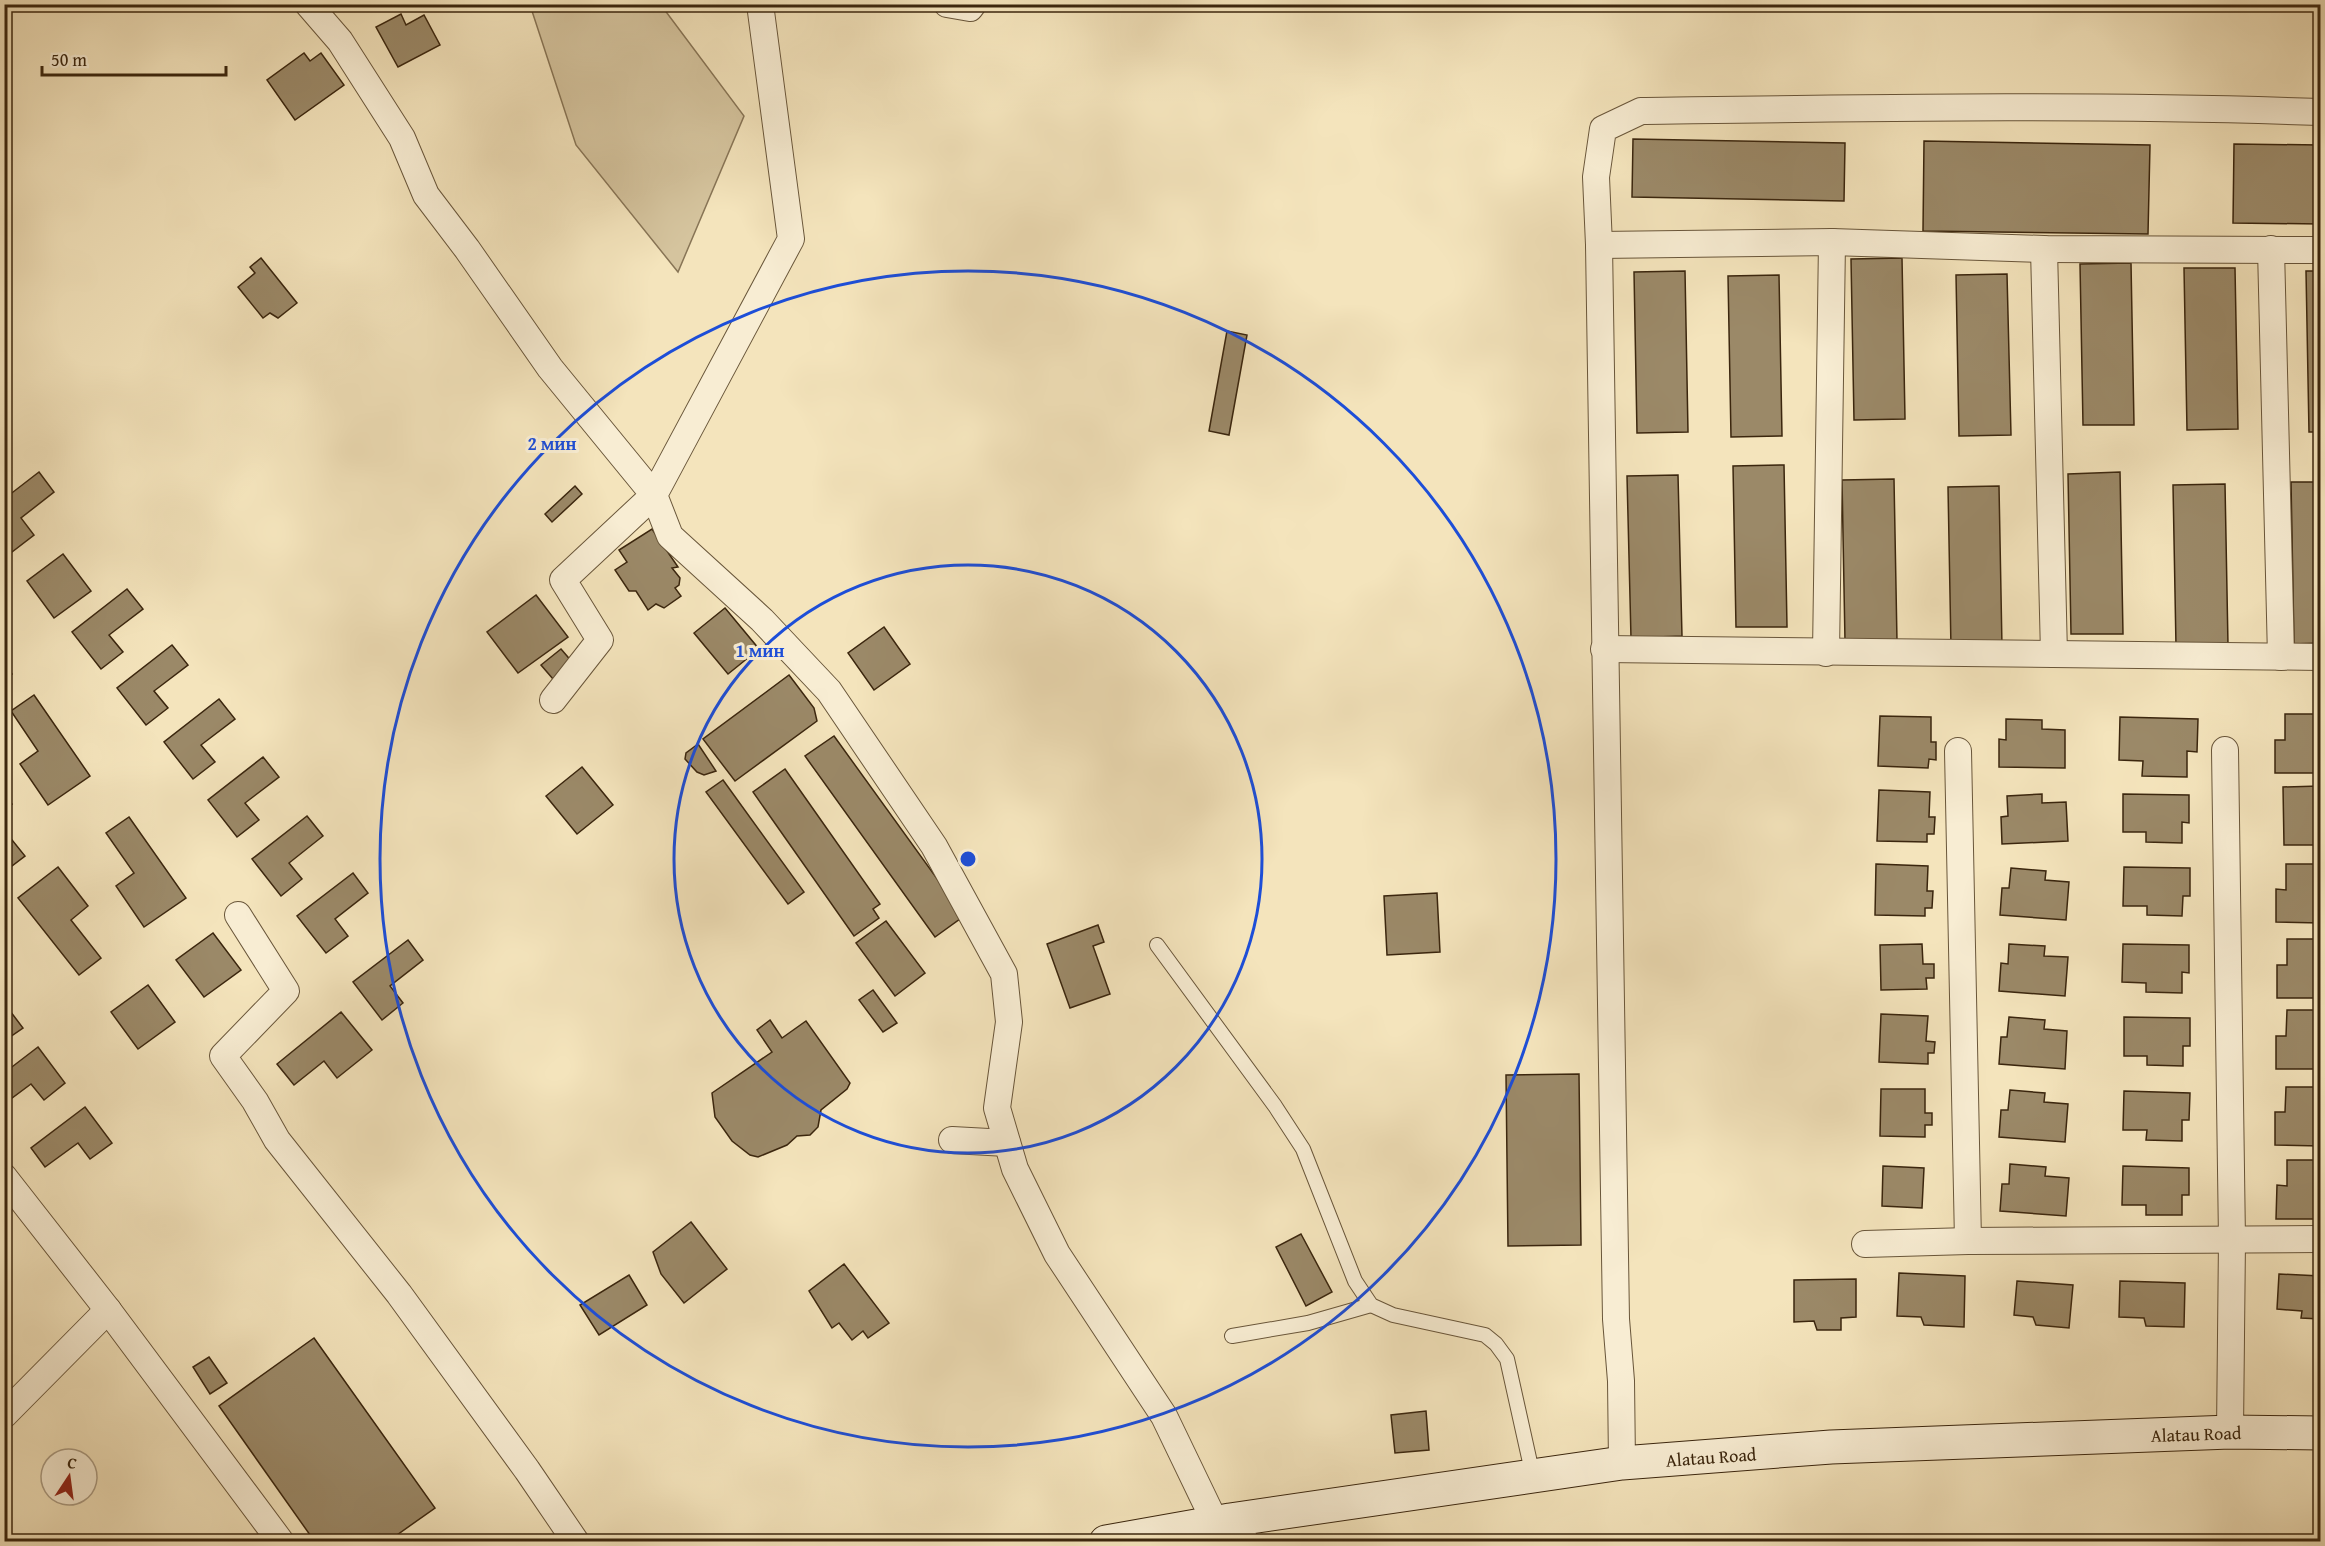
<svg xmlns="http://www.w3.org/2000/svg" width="2325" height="1546" viewBox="0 0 2325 1546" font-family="'Gentium Book Plus',serif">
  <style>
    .green { fill: #d5c49e; stroke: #887556; stroke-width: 1.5 }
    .building { fill: #9b8968; stroke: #3b260e; stroke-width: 1.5 }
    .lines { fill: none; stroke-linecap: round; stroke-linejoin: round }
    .lane-casing { stroke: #69563a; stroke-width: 16 }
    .street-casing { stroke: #69563a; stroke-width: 28 }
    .secondary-casing { stroke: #3b260e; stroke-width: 35 }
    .lane { stroke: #f8edd3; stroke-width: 14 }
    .street { stroke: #f8edd3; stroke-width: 26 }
    .secondary { stroke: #f8edd3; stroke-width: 33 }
    .ring { fill: none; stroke: #1d4ed8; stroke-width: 3 }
    .labels { text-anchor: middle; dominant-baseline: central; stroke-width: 6; stroke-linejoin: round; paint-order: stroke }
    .street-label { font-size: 18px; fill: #3b260e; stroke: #f8edd3 }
    .centre { fill: #1d4ed8; stroke: #f8edd3; stroke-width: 3 }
    .ring-label { font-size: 18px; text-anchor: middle; font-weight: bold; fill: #1d4ed8; stroke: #f8edd3; stroke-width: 6; stroke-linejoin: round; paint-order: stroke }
  </style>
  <rect width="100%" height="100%" fill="#f4e4bc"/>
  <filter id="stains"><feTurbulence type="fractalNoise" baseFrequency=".00333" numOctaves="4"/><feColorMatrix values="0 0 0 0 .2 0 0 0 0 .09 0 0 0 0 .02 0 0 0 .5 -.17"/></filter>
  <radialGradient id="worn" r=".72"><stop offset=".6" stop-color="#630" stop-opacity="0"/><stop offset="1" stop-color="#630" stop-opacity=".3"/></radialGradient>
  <polygon class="green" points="530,5 661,5 744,116 678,272 576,145"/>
  <g class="building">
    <polygon points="401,14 406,25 424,15 440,45 398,67 376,27"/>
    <polygon points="304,53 310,61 321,53 344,85 295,120 267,80"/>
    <polygon points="1633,139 1845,143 1844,201 1632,197"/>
    <polygon points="1924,141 2150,145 2148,234 1923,231"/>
    <polygon points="2234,144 2320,145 2320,224 2233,223"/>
    <polygon points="261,258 297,303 278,318 270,313 263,318 238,287 255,273 250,267"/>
    <polygon points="1902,258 1905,419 1854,420 1851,259"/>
    <polygon points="2131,263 2134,425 2083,425 2080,264"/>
    <polygon points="2184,268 2235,268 2238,429 2187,430"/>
    <polygon points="1685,271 1688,432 1637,433 1634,272"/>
    <polygon points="2306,271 2320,271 2320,432 2309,432"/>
    <polygon points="2007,274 2011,435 1959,436 1956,275"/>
    <polygon points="1779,275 1782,436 1731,437 1728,276"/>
    <polygon points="1227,331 1247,335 1229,435 1209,431"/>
    <polygon points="4,427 11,435 4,440"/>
    <polygon points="1784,465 1787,627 1736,627 1733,466"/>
    <polygon points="39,472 54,492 21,518 34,535 12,552 4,542 4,499"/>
    <polygon points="2120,472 2123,634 2071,634 2068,474"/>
    <polygon points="1678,475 1682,636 1631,638 1627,476"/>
    <polygon points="1894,479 1897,641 1845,641 1842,480"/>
    <polygon points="2291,482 2320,482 2320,643 2294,644"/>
    <polygon points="2225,484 2228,645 2176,646 2173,485"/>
    <polygon points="575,486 582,494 552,522 545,514"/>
    <polygon points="1999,486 2002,647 1951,648 1948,487"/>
    <polygon points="652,529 678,567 672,568 680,578 679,585 675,588 681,596 664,608 656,604 648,610 636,591 629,591 615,570 627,562 619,550"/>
    <polygon points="63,554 91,591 54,618 27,581"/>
    <polygon points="127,589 143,609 109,635 123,652 101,669 72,632"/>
    <polygon points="536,595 568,637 518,673 487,632"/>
    <polygon points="725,608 759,649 728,674 694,633"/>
    <polygon points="884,627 910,664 874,690 848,653"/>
    <polygon points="172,645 188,665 154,691 168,708 146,725 117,688"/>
    <polygon points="561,649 573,663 553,679 541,665"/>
    <polygon points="4,662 12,674 4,679"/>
    <polygon points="789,675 814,708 817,721 735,781 703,739"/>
    <polygon points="34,695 90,776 48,805 20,764 38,751 11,711"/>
    <polygon points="219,699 235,719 201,745 215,762 193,779 164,742"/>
    <polygon points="2285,714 2320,714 2320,773 2275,773 2275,740 2285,740"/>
    <polygon points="1880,716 1931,717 1931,742 1936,742 1936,760 1929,759 1928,768 1878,766"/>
    <polygon points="2120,717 2198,719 2197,752 2187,751 2187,777 2142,776 2143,761 2119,760"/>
    <polygon points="2006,719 2042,720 2042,729 2065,730 2065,768 1999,767 1999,739 2006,740"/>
    <polygon points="834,736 964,916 935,937 805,756"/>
    <polygon points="698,744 716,771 704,775 697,772 685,759 686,753"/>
    <polygon points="263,757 279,777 245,803 259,820 237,837 208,800"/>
    <polygon points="582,767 613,805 577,834 546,796"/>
    <polygon points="785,769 880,904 873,909 879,918 854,936 753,792"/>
    <polygon points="723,780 804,892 788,904 706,792"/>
    <polygon points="2319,786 2320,845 2284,845 2283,787"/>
    <polygon points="1879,790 1930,792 1929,817 1935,817 1934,834 1927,834 1927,842 1877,841"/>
    <polygon points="4,794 12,804 4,810"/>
    <polygon points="2042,794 2042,803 2066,802 2068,841 2002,844 2001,817 2008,816 2007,796"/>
    <polygon points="2123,794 2189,795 2189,823 2182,822 2182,843 2146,842 2146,832 2123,832"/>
    <polygon points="307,816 323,836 289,863 302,879 281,896 252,859"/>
    <polygon points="129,817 186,898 144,927 116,886 134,873 106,833"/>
    <polygon points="4,830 25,856 4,872"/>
    <polygon points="1876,864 1928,866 1927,891 1933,891 1932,908 1925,908 1925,916 1875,915"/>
    <polygon points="2286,864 2320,864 2320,923 2276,922 2276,889 2286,890"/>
    <polygon points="58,867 88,906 71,920 101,958 79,975 18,898"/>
    <polygon points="2124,867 2190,868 2190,896 2183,896 2182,916 2147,915 2147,906 2123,906"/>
    <polygon points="2011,868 2046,871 2045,880 2069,882 2066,920 2000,915 2002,888 2009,888"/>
    <polygon points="353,873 368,893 335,919 348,936 326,953 297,916"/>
    <polygon points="1437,893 1440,952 1387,955 1384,896"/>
    <polygon points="886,921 925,973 895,996 856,943"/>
    <polygon points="1098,925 1104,942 1093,946 1110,994 1070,1008 1047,944"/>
    <polygon points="213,933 241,970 204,997 176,960"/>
    <polygon points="2287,939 2320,939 2320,998 2277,998 2277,965 2287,965"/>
    <polygon points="408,940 423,960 390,986 403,1003 382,1020 353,982"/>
    <polygon points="1922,944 1923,964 1934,964 1934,978 1926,978 1927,989 1881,990 1880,945"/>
    <polygon points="2009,944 2045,946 2044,956 2068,957 2065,996 1999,991 2001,963 2008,964"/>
    <polygon points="2123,944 2189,945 2189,973 2182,972 2182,993 2146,992 2146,983 2122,982"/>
    <polygon points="148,985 175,1022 138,1049 111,1012"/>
    <polygon points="873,990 897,1023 883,1032 859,1000"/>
    <polygon points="4,1003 23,1028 4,1041"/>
    <polygon points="2287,1010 2320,1010 2320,1069 2276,1069 2276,1036 2286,1036"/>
    <polygon points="341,1012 372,1050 337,1078 324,1061 294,1085 277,1064"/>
    <polygon points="1881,1014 1928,1016 1926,1041 1935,1042 1934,1053 1928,1053 1928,1064 1879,1062"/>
    <polygon points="2009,1017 2045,1020 2044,1029 2067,1031 2065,1069 1999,1064 2001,1037 2007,1037"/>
    <polygon points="2124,1017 2190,1018 2190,1046 2183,1046 2183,1066 2147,1065 2147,1056 2124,1056"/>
    <polygon points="770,1020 782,1038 806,1021 850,1083 847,1089 821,1110 818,1127 810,1135 797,1136 787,1145 758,1157 750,1155 732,1141 715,1117 712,1093 772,1052 757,1030"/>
    <polygon points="38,1047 65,1083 44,1100 31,1084 4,1104 4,1073"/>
    <polygon points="1579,1074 1581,1245 1508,1246 1506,1075"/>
    <polygon points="2286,1087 2320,1087 2320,1146 2275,1145 2275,1112 2285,1112"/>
    <polygon points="1881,1089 1925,1089 1925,1113 1932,1113 1932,1125 1925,1125 1925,1137 1880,1136"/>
    <polygon points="2010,1090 2045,1093 2044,1102 2068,1104 2065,1142 1999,1137 2001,1110 2008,1110"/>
    <polygon points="2124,1091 2190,1093 2189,1120 2182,1120 2182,1141 2146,1140 2147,1130 2123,1130"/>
    <polygon points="85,1107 112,1143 90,1159 78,1143 45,1167 31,1148"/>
    <polygon points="2287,1160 2320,1160 2320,1219 2276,1219 2277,1185 2287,1186"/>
    <polygon points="2010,1164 2046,1167 2045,1176 2069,1178 2066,1216 2000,1211 2002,1184 2009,1184"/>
    <polygon points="1883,1166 1924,1168 1922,1208 1882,1206"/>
    <polygon points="2123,1166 2189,1168 2189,1195 2182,1195 2182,1215 2146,1215 2146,1205 2122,1205"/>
    <polygon points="691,1222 727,1269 684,1303 661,1274 653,1252"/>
    <polygon points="1301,1234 1332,1292 1306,1306 1276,1247"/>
    <polygon points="844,1264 889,1323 868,1338 863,1331 852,1340 839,1323 832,1328 809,1291"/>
    <polygon points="1899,1273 1965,1276 1964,1327 1924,1325 1921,1317 1897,1316"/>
    <polygon points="2279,1274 2320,1276 2320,1319 2301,1318 2302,1311 2277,1309"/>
    <polygon points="629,1275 647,1305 599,1335 580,1305"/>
    <polygon points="1856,1279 1856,1317 1841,1318 1841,1330 1817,1330 1814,1321 1794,1322 1794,1280"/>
    <polygon points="2017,1281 2073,1285 2069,1328 2036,1325 2033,1317 2014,1315"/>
    <polygon points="2120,1281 2185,1283 2184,1327 2146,1326 2144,1318 2119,1317"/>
    <polygon points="314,1338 435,1508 387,1542 315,1542 219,1406"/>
    <polygon points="209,1357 227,1383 210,1394 193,1367"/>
    <polygon points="1426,1411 1429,1450 1395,1453 1391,1415"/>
  </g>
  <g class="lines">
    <defs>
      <g id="lane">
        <polyline points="1157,945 1275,1106 1303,1149 1355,1281 1371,1305 1393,1315 1485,1335 1496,1344 1507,1359 1533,1476"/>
        <polyline points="1232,1336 1308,1323 1371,1305"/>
      </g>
      <g id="street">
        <polyline points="308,4 340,41 402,138 426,195 467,249 550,368 654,495 563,580 600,640 553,700"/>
        <polyline points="760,4 791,239 654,495 670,536 762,620 829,691 934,846 1004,974 1009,1022 997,1108 1015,1169 1057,1254 1164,1416 1215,1522"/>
        <polyline points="947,4 970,8 973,4"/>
        <polyline points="1599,245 1832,242 2044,249 2320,250"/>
        <polyline points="2044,249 2054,654"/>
        <polyline points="2271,249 2281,657"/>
        <polyline points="1604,649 2320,657"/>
        <polyline points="1826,653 1832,242"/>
        <polyline points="2225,750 2232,1240 2230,1432"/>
        <polyline points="1958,751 1968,1241"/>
        <polyline points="238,915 286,991 223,1056 255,1101 277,1140 399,1294 527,1470 576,1542"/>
        <polyline points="952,1140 1007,1143"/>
        <polyline points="4,1177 108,1310 281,1542"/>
        <polyline points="1865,1244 1968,1241 2320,1239"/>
        <polyline points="4,1415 108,1310"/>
        <path d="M1622,1463L1621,1381L1616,1319L1599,245L1596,177L1603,129L1641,111C1867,108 2094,104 2320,112"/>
        <polyline points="1230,1520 1246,1542"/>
      </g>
      <polyline id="secondary" points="1106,1542 1230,1520 1622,1463 1831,1447 2230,1432 2320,1433"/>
    </defs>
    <use href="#lane" class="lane-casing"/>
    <use href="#street" class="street-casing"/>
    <use href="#secondary" class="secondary-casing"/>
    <use href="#lane" class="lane"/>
    <use href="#street" class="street"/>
    <use href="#secondary" class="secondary"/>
  </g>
  <g class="ring">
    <circle cx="968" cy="859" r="294"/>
    <circle cx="968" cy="859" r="588"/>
  </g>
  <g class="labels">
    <g class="street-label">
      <text transform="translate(2196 1434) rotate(-2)">Alatau Road</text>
      <text transform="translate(1711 1457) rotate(-4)">Alatau Road</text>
    </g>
  </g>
  <circle cx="968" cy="859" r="9" class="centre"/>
  <g class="ring-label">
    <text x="552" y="450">2 мин</text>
    <text x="760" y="657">1 мин</text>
  </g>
  <rect width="2325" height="1546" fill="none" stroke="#f4e4bc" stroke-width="24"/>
  <rect x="6" y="6" width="2313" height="1534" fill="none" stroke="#3b260e" stroke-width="3"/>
  <rect x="12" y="12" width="2301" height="1522" fill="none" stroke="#3b260e" stroke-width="1.5"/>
  <g transform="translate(69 1477) rotate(13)"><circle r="28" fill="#f8edd3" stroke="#ac9d84" stroke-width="1.5"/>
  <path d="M0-4.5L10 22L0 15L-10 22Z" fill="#8f2418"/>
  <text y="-9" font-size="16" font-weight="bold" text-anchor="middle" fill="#3b260e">С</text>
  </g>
  <path d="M42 66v9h184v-9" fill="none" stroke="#3b260e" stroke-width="3"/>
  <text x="51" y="66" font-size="18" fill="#3b260e" stroke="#f8edd3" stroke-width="4.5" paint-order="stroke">50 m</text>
  <rect width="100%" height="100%" filter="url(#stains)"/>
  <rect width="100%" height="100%" fill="url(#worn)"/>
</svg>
